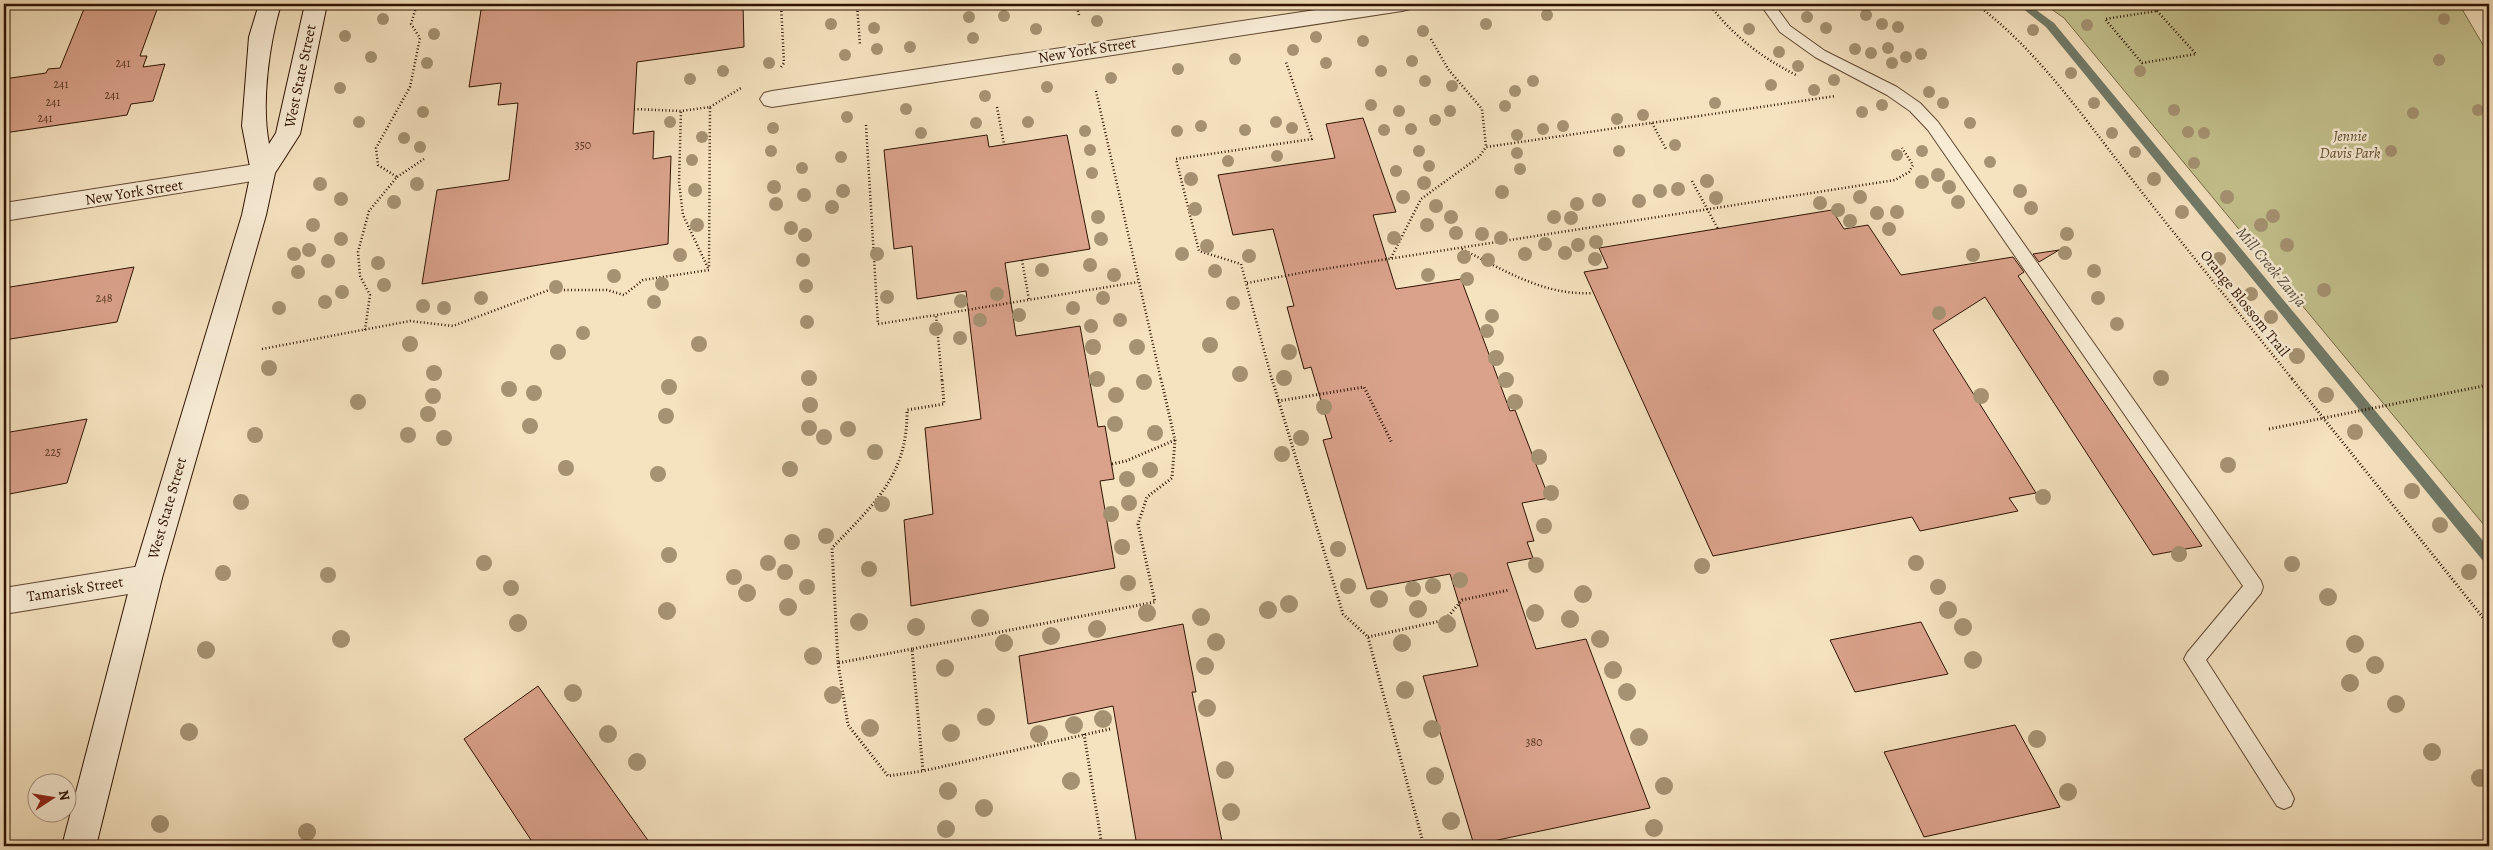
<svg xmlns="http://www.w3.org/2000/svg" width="2493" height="850" viewBox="0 0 2493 850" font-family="Alegreya,serif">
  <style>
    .green { fill: #c3c18d; stroke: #7a6a48 }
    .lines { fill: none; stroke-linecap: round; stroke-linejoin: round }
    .stream { fill: #717a68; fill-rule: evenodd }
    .building { fill: #daa28b; stroke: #301302 }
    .lane-casing { stroke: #614731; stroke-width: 2 }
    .street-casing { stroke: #614731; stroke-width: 2 }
    .secondary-casing { stroke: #301302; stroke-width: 2 }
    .path-far1 { stroke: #301302; stroke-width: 2.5; stroke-dasharray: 1 2.5; stroke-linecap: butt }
    .path { stroke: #301302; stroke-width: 3; stroke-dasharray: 1 2.5; stroke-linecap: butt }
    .lane { fill: #f8ecd5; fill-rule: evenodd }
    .street { fill: #f8ecd5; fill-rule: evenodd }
    .secondary { fill: #f8ecd5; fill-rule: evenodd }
    .tree { fill: #a59272 }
    .labels { text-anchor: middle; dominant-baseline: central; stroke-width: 5; stroke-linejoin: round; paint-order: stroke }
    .number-label { font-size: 12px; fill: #5a3724 }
    .street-label { font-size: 15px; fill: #301302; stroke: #f8ecd5 }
    .park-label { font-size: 15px; font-style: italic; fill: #635033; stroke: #f8ecd5 }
    .water-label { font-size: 16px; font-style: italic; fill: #564f3e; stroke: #f8ecd5 }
  </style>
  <rect width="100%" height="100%" fill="#f5e2bf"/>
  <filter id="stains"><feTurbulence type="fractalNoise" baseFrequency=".004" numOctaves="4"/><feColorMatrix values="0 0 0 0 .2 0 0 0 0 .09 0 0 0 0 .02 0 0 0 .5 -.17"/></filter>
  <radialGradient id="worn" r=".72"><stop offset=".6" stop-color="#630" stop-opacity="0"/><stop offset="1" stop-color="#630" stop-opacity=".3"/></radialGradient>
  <polygon class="green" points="2044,4 2459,4 2489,55 2489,531 2064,18"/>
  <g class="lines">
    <polygon class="stream" points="2017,4 2028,4 2054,23 2489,548 2489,564 2484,562 2046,27"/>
  </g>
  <g class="building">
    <polygon points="86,4 159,4 140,56 147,56 143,67 165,64 153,101 131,104 127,115 4,133 4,79 46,73 48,69 60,68"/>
    <polygon points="527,4 743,4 744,47 637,62 633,134 654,131 653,159 671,156 668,244 422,284 437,190 509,180 518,103 498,105 501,83 469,87 481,10"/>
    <polygon points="1363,118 1396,212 1373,215 1396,289 1461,279 1510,411 1515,410 1549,498 1522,503 1534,541 1527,542 1533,558 1507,563 1536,649 1586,639 1650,808 1474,845 1423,676 1478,666 1450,574 1367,589 1323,440 1332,438 1311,367 1304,369 1287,307 1294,306 1273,229 1233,235 1218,175 1335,158 1326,124"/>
    <polygon points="987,135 989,147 1067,135 1090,249 1005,263 1016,336 1080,326 1098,427 1105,426 1114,479 1100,481 1115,568 911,606 904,520 933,514 925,428 981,419 966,291 917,299 912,246 894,249 884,150"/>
    <polygon points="1832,210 1844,229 1868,225 1901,275 2013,257 2024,272 2018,276 2202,546 2153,555 1985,297 1933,330 2036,493 2009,498 2018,511 1920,531 1912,517 1713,556 1584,272 1608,268 1599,248"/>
    <polygon points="2059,250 2039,262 2033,254"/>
    <polygon points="134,267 117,322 4,340 4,288"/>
    <polygon points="87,419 67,483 4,495 4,433"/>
    <polygon points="1921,622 1948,674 1855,692 1830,640"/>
    <polygon points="1183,624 1196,692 1192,692 1223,846 1137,846 1113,706 1028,724 1019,656"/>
    <polygon points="538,686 652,846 535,846 464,739"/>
    <polygon points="2015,725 2060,807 1924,837 1884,752"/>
  </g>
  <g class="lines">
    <defs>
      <polygon id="lane" points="1760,4 1774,4 1790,26 1825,51 1897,87 1920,103 1938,122 2261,581 2263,587 2261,593 2206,660 2291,792 2294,799 2291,806 2284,809 2277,806 2184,659 2187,653 2243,586 1928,130 1910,111 1887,95 1815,57 1780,32"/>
      <g id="street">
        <polygon points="1356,4 1413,4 1410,9 1402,11 772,107 764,105 760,99 764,93 772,91"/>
        <polygon points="263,163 271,166 275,172 271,178 4,221 4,203"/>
        <polygon points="147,565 157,569 162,578 157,587 147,591 4,614 4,588"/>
      </g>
      <path id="secondary" d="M259,4H281C269,44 261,103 269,144L276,133L305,4H327L300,134L275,173L266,215L162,578L96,846H62L132,578L242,215L251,172L242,126L249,37Z"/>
    </defs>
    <use href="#lane" class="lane-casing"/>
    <use href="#street" class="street-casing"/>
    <use href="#secondary" class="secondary-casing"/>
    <g class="path-far1">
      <polyline points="781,4 784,63 781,67"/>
      <polyline points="857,4 860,45"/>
      <polyline points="1076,4 1079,15"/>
      <path d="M1709,4C1733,36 1762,58 1798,76"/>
      <path d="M1976,4C2041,53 2084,119 2134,182C2186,249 2240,314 2293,380"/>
      <polyline points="2154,4 2157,11"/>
      <polygon points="2157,11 2196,54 2142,63 2105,19"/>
      <polyline points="1431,39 1448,69 1482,109 1486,147"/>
      <polyline points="1096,91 1161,380"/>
      <polyline points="710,107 741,88"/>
      <polyline points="997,107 1004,144"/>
      <polyline points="634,109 681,111 710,107 709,268"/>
      <polyline points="1652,123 1666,149"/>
      <polyline points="866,125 878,324 936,315"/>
      <polyline points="397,177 424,159"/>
      <polyline points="1692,181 1718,229"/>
      <path d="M1462,249C1504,270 1544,296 1593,293"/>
      <polyline points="1391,258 1421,199 1479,157 1486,147 1836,96"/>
      <polyline points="1022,260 1029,300"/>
      <polyline points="1247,283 1311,271 1895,180 1909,172 1913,165 1902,148"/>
      <polyline points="365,330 370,295 360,276 358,252 369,211 397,177 378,165 376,148 410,87 420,38 411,24 417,4"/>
      <polyline points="262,349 410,321 453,326 549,290 607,290 624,295 643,280 709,270 683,215 679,182 681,111"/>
      <polyline points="942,380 936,315 1138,282"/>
      <polyline points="1272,380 1241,264 1199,251 1176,159 1312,139 1286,62"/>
    </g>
    <g class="path">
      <polyline points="1272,379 1343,614 1368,637 1424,846"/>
      <polyline points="2292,379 2489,625"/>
      <polyline points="1278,401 1364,387 1392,443"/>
      <polyline points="2269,429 2483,386"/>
      <polyline points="1112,464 1126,461 1175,440"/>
      <polyline points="1368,637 1445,620 1462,600 1509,590"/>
      <path d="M912,649L838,663L832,548C874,504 908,475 907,410L944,404L942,379"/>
      <polyline points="838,663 848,725 888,776 923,771"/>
      <polyline points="1110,729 923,771 912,649 1155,602 1138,524 1147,497 1172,478 1175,440 1161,379"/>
      <polyline points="1084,734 1102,846"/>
    </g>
    <use href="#lane" class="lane"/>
    <use href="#street" class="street"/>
    <use href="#secondary" class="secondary"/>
  </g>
  <g class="tree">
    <circle cx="1547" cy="15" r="6"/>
    <circle cx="1866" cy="15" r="6"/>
    <circle cx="1004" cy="16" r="6"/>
    <circle cx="969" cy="17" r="6"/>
    <circle cx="1807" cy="17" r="6"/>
    <circle cx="383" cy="19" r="6"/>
    <circle cx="2444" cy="19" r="6"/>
    <circle cx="1097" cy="21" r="6"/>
    <circle cx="831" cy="24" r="6"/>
    <circle cx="1486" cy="24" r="6"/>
    <circle cx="1882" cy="24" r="6"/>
    <circle cx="2087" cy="25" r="6"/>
    <circle cx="1898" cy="27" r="6"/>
    <circle cx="874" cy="28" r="6"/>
    <circle cx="1826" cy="28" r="6"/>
    <circle cx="1036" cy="29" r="6"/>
    <circle cx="1749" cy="29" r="6"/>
    <circle cx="2033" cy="30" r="6"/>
    <circle cx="1423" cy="31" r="6"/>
    <circle cx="434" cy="34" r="6"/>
    <circle cx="345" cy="36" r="6"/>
    <circle cx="1316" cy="37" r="6"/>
    <circle cx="973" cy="38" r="6"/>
    <circle cx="1363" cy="41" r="6"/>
    <circle cx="910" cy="47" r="6"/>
    <circle cx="1888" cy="48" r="6"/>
    <circle cx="877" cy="49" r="6"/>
    <circle cx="1855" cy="49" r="6"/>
    <circle cx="1293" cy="50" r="6"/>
    <circle cx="1779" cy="52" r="6"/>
    <circle cx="1871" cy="53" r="6"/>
    <circle cx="1921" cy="54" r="6"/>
    <circle cx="845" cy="55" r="6"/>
    <circle cx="371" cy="57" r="6"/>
    <circle cx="1906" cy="57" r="6"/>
    <circle cx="1235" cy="59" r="6"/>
    <circle cx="2439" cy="60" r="6"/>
    <circle cx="1412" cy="61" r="6"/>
    <circle cx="427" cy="63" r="6"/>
    <circle cx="769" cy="63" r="6"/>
    <circle cx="1326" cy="63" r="6"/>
    <circle cx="1892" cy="63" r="6"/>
    <circle cx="1798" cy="66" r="6"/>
    <circle cx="1178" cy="69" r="6"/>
    <circle cx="723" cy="71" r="6"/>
    <circle cx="1381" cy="71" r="6"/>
    <circle cx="2140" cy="71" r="6"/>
    <circle cx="2071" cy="73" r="6"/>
    <circle cx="1111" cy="78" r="6"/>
    <circle cx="690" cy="79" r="6"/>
    <circle cx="1834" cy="80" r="6"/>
    <circle cx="1425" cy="81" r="6"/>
    <circle cx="1533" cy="81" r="6"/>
    <circle cx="1771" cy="85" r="6"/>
    <circle cx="1452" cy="86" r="6"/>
    <circle cx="1047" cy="87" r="6"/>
    <circle cx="340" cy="88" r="6"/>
    <circle cx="1814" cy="90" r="6"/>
    <circle cx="1515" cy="91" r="6"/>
    <circle cx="1929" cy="92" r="6"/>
    <circle cx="985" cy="96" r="6"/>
    <circle cx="1715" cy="103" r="6"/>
    <circle cx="1943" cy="103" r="6"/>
    <circle cx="2094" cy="103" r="6"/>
    <circle cx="1371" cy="105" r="6"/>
    <circle cx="1882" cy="105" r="6"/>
    <circle cx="1505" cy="106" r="6"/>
    <circle cx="906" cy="109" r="6"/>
    <circle cx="2174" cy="110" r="6"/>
    <circle cx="2478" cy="110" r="6"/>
    <circle cx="1399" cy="111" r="6"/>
    <circle cx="1450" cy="111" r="6"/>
    <circle cx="423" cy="112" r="6"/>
    <circle cx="1862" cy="112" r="6"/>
    <circle cx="2413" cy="113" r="6"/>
    <circle cx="1643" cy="115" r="6"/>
    <circle cx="847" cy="117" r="6"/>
    <circle cx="1617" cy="119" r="6"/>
    <circle cx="1435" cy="120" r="6"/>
    <circle cx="359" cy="122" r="6"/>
    <circle cx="670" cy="122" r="6"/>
    <circle cx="1028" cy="122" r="6"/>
    <circle cx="1276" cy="122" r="6"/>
    <circle cx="976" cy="123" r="6"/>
    <circle cx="1970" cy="123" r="6"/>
    <circle cx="1201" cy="126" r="6"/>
    <circle cx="1563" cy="126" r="6"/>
    <circle cx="773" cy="128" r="6"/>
    <circle cx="1292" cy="128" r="6"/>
    <circle cx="1411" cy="129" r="6"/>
    <circle cx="1543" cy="129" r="6"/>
    <circle cx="1245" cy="130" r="6"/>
    <circle cx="1384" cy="130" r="6"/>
    <circle cx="1085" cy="131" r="6"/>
    <circle cx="1177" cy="131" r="6"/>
    <circle cx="2188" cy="132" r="6"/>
    <circle cx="921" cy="133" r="6"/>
    <circle cx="2112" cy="133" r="6"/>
    <circle cx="2204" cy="133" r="6"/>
    <circle cx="1517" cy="135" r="6"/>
    <circle cx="702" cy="137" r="6"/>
    <circle cx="404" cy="138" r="6"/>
    <circle cx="1675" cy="145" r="6"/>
    <circle cx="420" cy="147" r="6"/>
    <circle cx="1090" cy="150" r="6"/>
    <circle cx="771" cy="151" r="6"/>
    <circle cx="1419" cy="151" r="6"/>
    <circle cx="1619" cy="151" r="6"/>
    <circle cx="1922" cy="151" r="6"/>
    <circle cx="2391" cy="151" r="6"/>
    <circle cx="2135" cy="152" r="6"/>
    <circle cx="1517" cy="153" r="6"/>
    <circle cx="1897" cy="155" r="6"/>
    <circle cx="1277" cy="156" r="6"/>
    <circle cx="841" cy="157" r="6"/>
    <circle cx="692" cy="160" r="6"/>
    <circle cx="1228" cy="161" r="6"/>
    <circle cx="1990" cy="162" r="6"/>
    <circle cx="2194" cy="163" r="6"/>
    <circle cx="1429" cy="166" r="6"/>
    <circle cx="802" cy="168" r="6"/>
    <circle cx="1520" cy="169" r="6"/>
    <circle cx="1396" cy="171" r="6"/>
    <circle cx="1092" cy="173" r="6"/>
    <circle cx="1938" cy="175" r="7"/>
    <circle cx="1191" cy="179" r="7"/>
    <circle cx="2154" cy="179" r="7"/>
    <circle cx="1707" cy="181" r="7"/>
    <circle cx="1922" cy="182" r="7"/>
    <circle cx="1424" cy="183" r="7"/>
    <circle cx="320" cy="184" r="7"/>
    <circle cx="417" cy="184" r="7"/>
    <circle cx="774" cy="187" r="7"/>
    <circle cx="1949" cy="187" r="7"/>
    <circle cx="1678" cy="189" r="7"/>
    <circle cx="695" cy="190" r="7"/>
    <circle cx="843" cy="191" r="7"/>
    <circle cx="1660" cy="191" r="7"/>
    <circle cx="2020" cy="191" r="7"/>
    <circle cx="1502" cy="192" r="7"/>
    <circle cx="804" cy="195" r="7"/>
    <circle cx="1403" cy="197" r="7"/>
    <circle cx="1860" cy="197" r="7"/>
    <circle cx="2227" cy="197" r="7"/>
    <circle cx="1716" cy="198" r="7"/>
    <circle cx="341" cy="199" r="7"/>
    <circle cx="1599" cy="200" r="7"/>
    <circle cx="1639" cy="201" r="7"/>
    <circle cx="394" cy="202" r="7"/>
    <circle cx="1958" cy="202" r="7"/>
    <circle cx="1820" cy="203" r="7"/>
    <circle cx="776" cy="204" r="7"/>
    <circle cx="1577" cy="204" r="7"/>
    <circle cx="1436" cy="206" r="7"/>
    <circle cx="832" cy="207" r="7"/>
    <circle cx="2031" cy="208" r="7"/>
    <circle cx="1195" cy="209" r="7"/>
    <circle cx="1838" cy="210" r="7"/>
    <circle cx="1897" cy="212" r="7"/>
    <circle cx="2182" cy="212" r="7"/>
    <circle cx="1877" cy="213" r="7"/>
    <circle cx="2273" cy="216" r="7"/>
    <circle cx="1098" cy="217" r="7"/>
    <circle cx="1451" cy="217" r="7"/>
    <circle cx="1554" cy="217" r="7"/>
    <circle cx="1571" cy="218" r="7"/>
    <circle cx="1850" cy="221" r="7"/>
    <circle cx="313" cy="225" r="7"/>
    <circle cx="697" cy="225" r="7"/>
    <circle cx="1427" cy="225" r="7"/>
    <circle cx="2261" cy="225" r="7"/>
    <circle cx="791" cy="228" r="7"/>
    <circle cx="1889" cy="229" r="7"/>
    <circle cx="1456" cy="233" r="7"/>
    <circle cx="1482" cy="234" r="7"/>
    <circle cx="2067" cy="234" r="7"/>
    <circle cx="805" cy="235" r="7"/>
    <circle cx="1394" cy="238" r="7"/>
    <circle cx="1501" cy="238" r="7"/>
    <circle cx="341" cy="239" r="7"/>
    <circle cx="1101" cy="239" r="7"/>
    <circle cx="1596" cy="242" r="7"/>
    <circle cx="1545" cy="244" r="7"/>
    <circle cx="1578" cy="245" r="7"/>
    <circle cx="2253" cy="245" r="7"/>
    <circle cx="2287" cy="245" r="7"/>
    <circle cx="1207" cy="246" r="7"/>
    <circle cx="309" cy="250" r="7"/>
    <circle cx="1565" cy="253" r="7"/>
    <circle cx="2065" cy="253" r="7"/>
    <circle cx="294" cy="254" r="7"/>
    <circle cx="877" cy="254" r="7"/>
    <circle cx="1182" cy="254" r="7"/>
    <circle cx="1525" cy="254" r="7"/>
    <circle cx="680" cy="255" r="7"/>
    <circle cx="1973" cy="255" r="7"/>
    <circle cx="1249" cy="256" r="7"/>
    <circle cx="1464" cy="257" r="7"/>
    <circle cx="1595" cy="259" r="7"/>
    <circle cx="2219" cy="259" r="7"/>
    <circle cx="803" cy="260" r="7"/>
    <circle cx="1488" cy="260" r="7"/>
    <circle cx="328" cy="261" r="7"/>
    <circle cx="378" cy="263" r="7"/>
    <circle cx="1090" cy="265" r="7"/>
    <circle cx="1042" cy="270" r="7"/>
    <circle cx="1215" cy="271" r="7"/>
    <circle cx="2094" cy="271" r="7"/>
    <circle cx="298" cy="272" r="7"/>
    <circle cx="1114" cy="275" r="7"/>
    <circle cx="1428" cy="275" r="7"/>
    <circle cx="614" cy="276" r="7"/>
    <circle cx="1467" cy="279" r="7"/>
    <circle cx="662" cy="284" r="7"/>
    <circle cx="384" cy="285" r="7"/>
    <circle cx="806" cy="286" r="7"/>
    <circle cx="556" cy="287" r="7"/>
    <circle cx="2324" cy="290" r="7"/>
    <circle cx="342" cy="292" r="7"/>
    <circle cx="997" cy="294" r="7"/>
    <circle cx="2251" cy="294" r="7"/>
    <circle cx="887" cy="297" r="7"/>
    <circle cx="481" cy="298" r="7"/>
    <circle cx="1103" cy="298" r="7"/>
    <circle cx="2098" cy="298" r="7"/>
    <circle cx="961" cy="301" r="7"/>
    <circle cx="325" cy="302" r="7"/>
    <circle cx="654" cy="302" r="7"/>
    <circle cx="1233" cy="303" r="7"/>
    <circle cx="423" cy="306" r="7"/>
    <circle cx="279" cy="308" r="7"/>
    <circle cx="444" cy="308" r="7"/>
    <circle cx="1073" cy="308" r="7"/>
    <circle cx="1939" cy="313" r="7"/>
    <circle cx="1019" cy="315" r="7"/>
    <circle cx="1492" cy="316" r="7"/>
    <circle cx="2271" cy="317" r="7"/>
    <circle cx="980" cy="320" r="7"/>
    <circle cx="1120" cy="320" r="7"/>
    <circle cx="807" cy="322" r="7"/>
    <circle cx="2117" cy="324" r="7"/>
    <circle cx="1091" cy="326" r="7"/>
    <circle cx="936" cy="329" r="7"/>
    <circle cx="1487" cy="331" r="7"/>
    <circle cx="583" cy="333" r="7"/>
    <circle cx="960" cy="338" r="7"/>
    <circle cx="410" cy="344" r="8"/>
    <circle cx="699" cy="344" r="8"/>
    <circle cx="1210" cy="345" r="8"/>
    <circle cx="1093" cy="347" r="8"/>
    <circle cx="1137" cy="347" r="8"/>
    <circle cx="558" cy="352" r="8"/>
    <circle cx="1289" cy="352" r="8"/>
    <circle cx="2297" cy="356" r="8"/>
    <circle cx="1496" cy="358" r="8"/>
    <circle cx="269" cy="368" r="8"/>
    <circle cx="434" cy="373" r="8"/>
    <circle cx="1240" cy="374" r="8"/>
    <circle cx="809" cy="378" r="8"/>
    <circle cx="1284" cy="378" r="8"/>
    <circle cx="2161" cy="378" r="8"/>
    <circle cx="1097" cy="379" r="8"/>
    <circle cx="1506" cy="380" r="8"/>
    <circle cx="1144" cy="382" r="8"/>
    <circle cx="669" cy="387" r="8"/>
    <circle cx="509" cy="389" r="8"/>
    <circle cx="534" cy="393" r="8"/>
    <circle cx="1116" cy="395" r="8"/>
    <circle cx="2326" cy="395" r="8"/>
    <circle cx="433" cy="396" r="8"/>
    <circle cx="1981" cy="396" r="8"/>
    <circle cx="358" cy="402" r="8"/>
    <circle cx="1515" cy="402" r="8"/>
    <circle cx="810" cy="405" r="8"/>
    <circle cx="1324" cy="407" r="8"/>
    <circle cx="428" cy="414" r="8"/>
    <circle cx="666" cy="416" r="8"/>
    <circle cx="1115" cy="424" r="8"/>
    <circle cx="530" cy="426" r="8"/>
    <circle cx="809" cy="428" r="8"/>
    <circle cx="848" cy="429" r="8"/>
    <circle cx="2355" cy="432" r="8"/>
    <circle cx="1155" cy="433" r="8"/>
    <circle cx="255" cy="435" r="8"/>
    <circle cx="408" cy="435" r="8"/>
    <circle cx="824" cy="437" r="8"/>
    <circle cx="444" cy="438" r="8"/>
    <circle cx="1301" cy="438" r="8"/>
    <circle cx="875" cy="452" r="8"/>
    <circle cx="1282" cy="454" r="8"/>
    <circle cx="1539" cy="457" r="8"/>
    <circle cx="2228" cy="465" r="8"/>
    <circle cx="566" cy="468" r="8"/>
    <circle cx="790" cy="469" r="8"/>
    <circle cx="1150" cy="470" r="8"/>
    <circle cx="658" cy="474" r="8"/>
    <circle cx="1127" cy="479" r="8"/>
    <circle cx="2412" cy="491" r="8"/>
    <circle cx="1551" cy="493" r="8"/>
    <circle cx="2043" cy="497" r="8"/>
    <circle cx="241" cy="502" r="8"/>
    <circle cx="1129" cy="503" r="8"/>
    <circle cx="882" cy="504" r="8"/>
    <circle cx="1111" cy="514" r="8"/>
    <circle cx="2440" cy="525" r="8"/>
    <circle cx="1544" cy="526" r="8"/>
    <circle cx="826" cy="536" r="8"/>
    <circle cx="792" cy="542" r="8"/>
    <circle cx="1122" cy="547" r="8"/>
    <circle cx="1338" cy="549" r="8"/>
    <circle cx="2179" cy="554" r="8"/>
    <circle cx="669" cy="555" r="8"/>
    <circle cx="484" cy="563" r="8"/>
    <circle cx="768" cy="563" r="8"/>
    <circle cx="1916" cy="563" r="8"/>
    <circle cx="2292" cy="564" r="8"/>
    <circle cx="1536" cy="565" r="8"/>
    <circle cx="1702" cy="566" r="8"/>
    <circle cx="869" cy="569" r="8"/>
    <circle cx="785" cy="572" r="8"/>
    <circle cx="2469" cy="572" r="8"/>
    <circle cx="223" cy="573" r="8"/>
    <circle cx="328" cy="575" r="8"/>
    <circle cx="734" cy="577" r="8"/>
    <circle cx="1460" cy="580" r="8"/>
    <circle cx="1128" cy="583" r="8"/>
    <circle cx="1348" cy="586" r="8"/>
    <circle cx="1433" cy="586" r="8"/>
    <circle cx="807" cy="587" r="8"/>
    <circle cx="1938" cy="587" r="8"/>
    <circle cx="511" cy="588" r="8"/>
    <circle cx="1413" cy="589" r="8"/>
    <circle cx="747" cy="593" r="9"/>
    <circle cx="1583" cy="594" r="9"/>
    <circle cx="2328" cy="597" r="9"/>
    <circle cx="1379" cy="599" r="9"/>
    <circle cx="1289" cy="604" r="9"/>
    <circle cx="788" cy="607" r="9"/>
    <circle cx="1418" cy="609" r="9"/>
    <circle cx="1268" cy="610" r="9"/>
    <circle cx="1948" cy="610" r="9"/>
    <circle cx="667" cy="611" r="9"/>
    <circle cx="1147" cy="613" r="9"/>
    <circle cx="1535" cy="613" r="9"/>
    <circle cx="1201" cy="617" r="9"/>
    <circle cx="980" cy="618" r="9"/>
    <circle cx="1570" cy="619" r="9"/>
    <circle cx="859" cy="622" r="9"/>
    <circle cx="518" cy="623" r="9"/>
    <circle cx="1447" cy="624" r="9"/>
    <circle cx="916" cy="627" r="9"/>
    <circle cx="1963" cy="627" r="9"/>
    <circle cx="1097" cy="629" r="9"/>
    <circle cx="1051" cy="636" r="9"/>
    <circle cx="341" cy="639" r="9"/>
    <circle cx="1600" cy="639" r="9"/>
    <circle cx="1216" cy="642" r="9"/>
    <circle cx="1004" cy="643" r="9"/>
    <circle cx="1402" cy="643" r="9"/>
    <circle cx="2355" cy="644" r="9"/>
    <circle cx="206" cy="650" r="9"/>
    <circle cx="813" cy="656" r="9"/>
    <circle cx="1973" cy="660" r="9"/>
    <circle cx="2375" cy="665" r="9"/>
    <circle cx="1205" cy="666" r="9"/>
    <circle cx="945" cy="668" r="9"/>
    <circle cx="1613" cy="670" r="9"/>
    <circle cx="2350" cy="683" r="9"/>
    <circle cx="1405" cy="690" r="9"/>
    <circle cx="1627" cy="692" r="9"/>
    <circle cx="573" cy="693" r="9"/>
    <circle cx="833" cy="695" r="9"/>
    <circle cx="2396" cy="704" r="9"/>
    <circle cx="1207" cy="708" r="9"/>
    <circle cx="986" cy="717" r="9"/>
    <circle cx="1103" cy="719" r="9"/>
    <circle cx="1074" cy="725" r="9"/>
    <circle cx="870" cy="728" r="9"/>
    <circle cx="1432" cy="729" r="9"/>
    <circle cx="189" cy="732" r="9"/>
    <circle cx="951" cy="733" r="9"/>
    <circle cx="608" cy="734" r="9"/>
    <circle cx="1039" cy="734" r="9"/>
    <circle cx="1639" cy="737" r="9"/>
    <circle cx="2037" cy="739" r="9"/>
    <circle cx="2432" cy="752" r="9"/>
    <circle cx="637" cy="762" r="9"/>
    <circle cx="1225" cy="770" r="9"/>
    <circle cx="1435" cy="776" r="9"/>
    <circle cx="2480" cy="778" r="9"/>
    <circle cx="1071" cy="781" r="9"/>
    <circle cx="1664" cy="786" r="9"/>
    <circle cx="948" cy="791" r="9"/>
    <circle cx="2068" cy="792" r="9"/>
    <circle cx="984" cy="808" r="9"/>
    <circle cx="1231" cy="812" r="9"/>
    <circle cx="1451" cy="821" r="9"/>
    <circle cx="160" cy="824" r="9"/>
    <circle cx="1654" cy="828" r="9"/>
    <circle cx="946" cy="829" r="9"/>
    <circle cx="307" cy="832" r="9"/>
  </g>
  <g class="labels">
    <g class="number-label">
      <text x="123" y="63">241</text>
      <text x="61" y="84">241</text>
      <text x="112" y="95">241</text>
      <text x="53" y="102">241</text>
      <text x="45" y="118">241</text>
      <text x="583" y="145">350</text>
      <text x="104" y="298">248</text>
      <text x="53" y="452">225</text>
      <text x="1534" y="742">380</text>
    </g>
    <g class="street-label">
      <text transform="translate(1087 50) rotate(-9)">New York Street</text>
      <text transform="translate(300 76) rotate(-78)">West State Street</text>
      <text transform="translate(134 192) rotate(-9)">New York Street</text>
      <text transform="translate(2245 303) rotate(51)">Orange Blossom Trail</text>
      <text transform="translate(167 508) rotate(-74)">West State Street</text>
      <text transform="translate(75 589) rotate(-9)">Tamarisk Street</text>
    </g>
    <g class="park-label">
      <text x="2350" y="136">Jennie<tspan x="2350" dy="17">Davis Park</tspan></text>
    </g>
    <g class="water-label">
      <text transform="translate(2271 267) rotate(50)">Mill Creek Zanja</text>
    </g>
  </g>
  <rect width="2493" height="850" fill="none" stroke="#f5e2bf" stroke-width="20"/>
  <rect x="5" y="5" width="2483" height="840" fill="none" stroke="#301302" stroke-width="2.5"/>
  <rect x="10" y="10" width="2473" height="830" fill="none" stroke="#301302"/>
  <g transform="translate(52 798) rotate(78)"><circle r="24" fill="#f8ecd5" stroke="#a89581"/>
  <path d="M0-4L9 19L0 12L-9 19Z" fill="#8f2418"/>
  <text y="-8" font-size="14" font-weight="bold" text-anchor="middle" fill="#301302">N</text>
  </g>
  <rect width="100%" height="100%" filter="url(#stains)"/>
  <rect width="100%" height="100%" fill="url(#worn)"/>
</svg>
